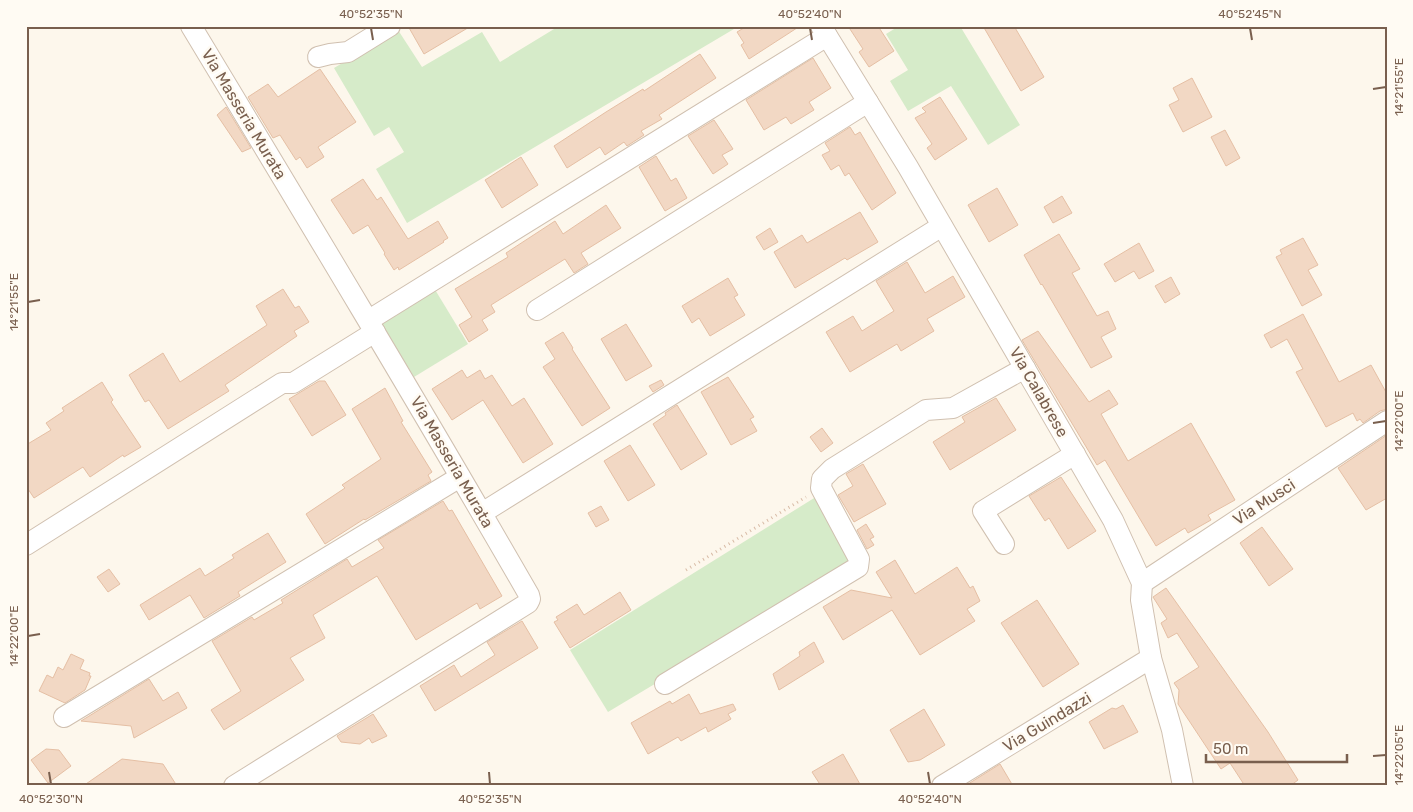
<svg xmlns="http://www.w3.org/2000/svg" width="1413" height="812" viewBox="0 0 1413 812" font-family="Rubik,sans-serif">
  <style>
    .green { fill: #d6ebc9 }
    .building { fill: #f2d8c4; stroke: #e5bfa4 }
    .lines { fill: none; stroke-linecap: round; stroke-linejoin: round }
    .minor-casing { stroke: #d0c0b0; stroke-width: 22 }
    .path { stroke: #d8bba6; stroke-width: 3; stroke-dasharray: 1 4; stroke-linecap: butt }
    .minor { stroke: #fff; stroke-width: 20 }
    .ticks { fill: none; stroke: #795f4e; stroke-width: 2 }
    .labels { text-anchor: middle; dominant-baseline: central; stroke-width: 5; stroke-linejoin: round; paint-order: stroke }
    .street-label { font-size: 16px; fill: #795f4e; stroke: #fffbf3 }
    .neatline { fill: none; stroke: #795f4e; stroke-width: 2 }
    .ticks-label { font-size: 12px; text-anchor: middle; fill: #795f4e }
  </style>
  <rect width="100%" height="100%" fill="#fdf7ec"/>
  <g class="green">
    <polygon points="559,26 739,26 407,223 376,169 404,152 389,127 374,136 334,68 398,30 422,67 482,32 500,62"/>
    <polygon points="899,26 960,26 1020,125 988,145 951,86 908,111 890,81 908,70 886,34"/>
    <polygon points="434,288 468,344 414,377 380,321"/>
    <polygon points="819,495 853,565 608,712 570,650"/>
  </g>
  <g class="building">
    <polygon points="408,26 471,26 424,54"/>
    <polygon points="747,26 800,26 749,59 741,45 744,43 737,32"/>
    <polygon points="848,26 878,26 894,51 869,67 859,52 863,49"/>
    <polygon points="983,26 1014,26 1044,77 1021,91"/>
    <polygon points="700,54 716,78 659,115 662,119 641,131 644,135 627,146 624,142 605,155 600,147 567,168 554,146 606,112 643,89 644,91"/>
    <polygon points="813,58 831,88 809,102 814,110 791,124 786,117 764,130 746,100"/>
    <polygon points="320,69 356,122 318,147 324,157 307,168 300,157 296,160 280,135 273,138 248,97 268,84 278,97"/>
    <polygon points="1192,78 1212,117 1183,132 1169,105 1179,100 1173,88"/>
    <polygon points="940,97 967,139 935,160 927,148 932,144 915,118 926,112 922,108"/>
    <polygon points="226,107 251,148 242,152 217,115"/>
    <polygon points="714,120 733,149 722,155 728,164 713,174 688,136"/>
    <polygon points="850,127 855,135 860,132 896,193 872,210 849,173 845,176 839,165 831,170 822,155 830,151 825,143"/>
    <polygon points="1225,130 1240,158 1226,166 1211,137"/>
    <polygon points="656,156 671,181 676,178 687,198 665,211 639,167"/>
    <polygon points="521,157 538,185 502,208 485,180"/>
    <polygon points="363,179 377,200 381,197 408,239 438,221 448,238 443,241 444,242 399,270 398,267 394,270 384,254 385,253 368,225 353,234 331,200"/>
    <polygon points="997,188 1018,225 989,242 968,205"/>
    <polygon points="1062,196 1072,213 1053,223 1044,207"/>
    <polygon points="606,205 621,228 581,253 588,264 574,273 565,259 491,305 495,312 482,320 488,330 469,342 459,325 472,317 455,289 508,257 506,253 555,221 563,234"/>
    <polygon points="860,212 878,242 847,260 845,258 795,288 774,252 802,235 807,243"/>
    <polygon points="770,228 778,242 764,250 756,237"/>
    <polygon points="1059,234 1080,269 1072,273 1097,316 1108,311 1116,329 1101,337 1112,357 1091,368 1042,284 1041,285 1024,255"/>
    <polygon points="1303,238 1318,265 1308,270 1322,295 1302,306 1276,257 1282,254 1280,250"/>
    <polygon points="1139,243 1154,271 1139,279 1134,271 1115,282 1104,264"/>
    <polygon points="907,262 925,293 953,276 965,297 927,319 934,331 901,351 897,344 850,372 826,332 853,316 862,331 894,311 876,281"/>
    <polygon points="1171,277 1180,294 1165,303 1155,286"/>
    <polygon points="728,278 738,295 734,297 745,315 710,336 699,318 692,323 682,306"/>
    <polygon points="283,289 295,308 299,306 309,322 294,331 297,336 225,385 229,391 168,429 149,400 145,402 129,375 163,353 180,382 267,325 256,306"/>
    <polygon points="1303,314 1339,382 1371,365 1387,394 1387,409 1380,411 1363,423 1360,419 1357,421 1353,413 1326,427 1296,372 1303,369 1287,339 1271,348 1264,335"/>
    <polygon points="626,324 652,366 626,381 601,339"/>
    <polygon points="1038,331 1089,402 1109,390 1118,404 1101,414 1128,461 1191,423 1235,500 1208,515 1211,520 1188,533 1185,528 1156,546 1105,460 1097,465 1022,340"/>
    <polygon points="563,332 573,348 572,349 610,408 582,426 543,367 555,359 545,343"/>
    <polygon points="462,370 467,378 480,370 485,379 492,375 512,406 524,398 553,444 523,463 483,400 452,420 432,389"/>
    <polygon points="728,377 754,417 750,419 757,431 731,445 701,392"/>
    <polygon points="661,380 664,385 653,392 649,386"/>
    <polygon points="319,381 325,381 346,415 312,436 289,399"/>
    <polygon points="102,382 113,400 111,402 141,447 124,457 123,455 90,477 83,467 34,498 26,486 26,445 51,430 46,423 64,411 62,408"/>
    <polygon points="385,388 403,421 401,422 432,472 428,475 431,481 365,520 364,519 325,544 306,514 345,488 342,485 381,459 352,409"/>
    <polygon points="996,398 1016,430 950,470 933,442 965,422 962,417"/>
    <polygon points="677,405 707,454 681,470 653,424 666,415 665,413"/>
    <polygon points="822,428 833,443 821,452 810,437"/>
    <polygon points="1387,435 1387,498 1366,510 1338,468"/>
    <polygon points="630,445 655,485 628,501 604,461"/>
    <polygon points="863,464 886,504 854,522 838,495 853,486 846,474"/>
    <polygon points="1061,477 1096,531 1068,549 1049,518 1045,521 1029,496"/>
    <polygon points="443,501 449,511 452,510 502,596 480,609 477,603 416,640 377,576 313,615 325,638 290,658 304,680 224,730 211,710 241,691 212,641 252,617 254,620 283,603 281,600 347,559 352,567 384,548 378,540"/>
    <polygon points="601,506 609,520 596,527 588,513"/>
    <polygon points="866,524 874,537 870,539 874,545 867,549 857,530"/>
    <polygon points="1262,527 1293,569 1269,586 1240,543"/>
    <polygon points="268,533 286,562 238,592 240,596 204,618 190,595 149,620 140,605 200,568 205,576 234,558 232,555"/>
    <polygon points="895,560 915,594 957,567 970,588 973,586 980,601 967,609 975,621 920,655 892,610 843,640 823,607 851,590 892,598 876,572"/>
    <polygon points="109,569 120,584 108,592 97,577"/>
    <polygon points="1166,588 1268,732 1298,780 1290,786 1245,786 1230,763 1221,769 1178,704 1179,690 1174,683 1199,667 1177,633 1168,638 1161,623 1167,619 1153,597"/>
    <polygon points="620,592 631,610 570,648 554,622 558,620 556,617 577,604 584,615"/>
    <polygon points="1037,600 1079,664 1043,687 1001,623"/>
    <polygon points="522,621 538,648 435,711 420,686 454,665 461,677 495,655 487,642"/>
    <polygon points="814,642 824,662 779,690 773,674 800,656 799,652"/>
    <polygon points="71,654 84,660 80,669 90,673 89,676 91,676 85,690 65,703 39,691 47,675 53,678 58,667 63,670"/>
    <polygon points="149,679 163,701 178,692 187,708 134,738 131,726 81,721"/>
    <polygon points="689,694 700,714 733,704 736,710 728,714 731,719 708,732 706,727 681,741 678,737 648,754 631,723 670,701 672,704"/>
    <polygon points="1123,705 1138,732 1104,749 1089,722 1112,708 1116,709"/>
    <polygon points="924,709 945,745 920,760 908,762 890,730"/>
    <polygon points="373,714 387,736 372,743 369,738 360,744 341,742 337,736"/>
    <polygon points="46,749 59,750 71,766 48,783 31,760"/>
    <polygon points="843,754 861,786 821,786 812,772"/>
    <polygon points="122,759 163,764 177,786 83,786"/>
    <polygon points="1000,764 1013,786 965,786"/>
  </g>
  <g class="lines">
    <defs>
      <g id="minor">
        <path d="M191,26C305,215 419,404 529,595L530,599L528,603L234,786"/>
        <polyline points="821,26 908,167 1113,520 1142,583 1141,600 1151,658 1172,730 1183,786"/>
        <polyline points="318,57 330,54 348,52 390,26"/>
        <polyline points="537,310 868,102"/>
        <polyline points="369,320 827,36"/>
        <polyline points="482,513 942,226"/>
        <polyline points="1004,544 983,511 1075,454"/>
        <polyline points="26,545 282,383 293,383 375,332"/>
        <polyline points="1142,583 1387,421"/>
        <polyline points="665,684 858,567 859,559 821,488 822,479 832,469 926,410 953,408 1025,368"/>
        <polyline points="64,717 460,477"/>
        <polyline points="942,786 1151,658"/>
      </g>
    </defs>
    <use href="#minor" class="minor-casing"/>
    <polyline class="path" points="686,570 806,497"/>
    <use href="#minor" class="minor"/>
  </g>
  <path class="ticks" d="M371,28L373,40M810,28L812,40M1250,28L1252,40M1373,89L1386,87M28,302L40,300M1373,423L1386,421M28,636L40,634M1373,756L1386,755M49,772L51,784M489,772L490,784M928,772L930,784"/>
  <g class="labels">
    <g class="street-label">
      <text transform="translate(244 114) rotate(59)">Via Masseria Murata</text>
      <text transform="translate(1039 392) rotate(60)">Via Calabrese</text>
      <text transform="translate(452 462) rotate(60)">Via Masseria Murata</text>
      <text transform="translate(1264 502) rotate(-33)">Via Musci</text>
      <text transform="translate(1047 722) rotate(-31)">Via Guindazzi</text>
    </g>
  </g>
  <rect width="1413" height="812" fill="none" stroke="#fffbf3" stroke-width="55"/>
  <path d="M1206 754v8h141v-8" fill="none" stroke="#795f4e" stroke-width="2.5"/>
  <text x="1213" y="754" font-size="15" fill="#795f4e" stroke="#fffbf3" stroke-width="4" paint-order="stroke">50 m</text>
  <rect x="28" y="28" width="1358" height="756" class="neatline"/>
  <g class="ticks-label">
    <text x="371" y="18">40°52'35"N</text>
    <text x="810" y="18">40°52'40"N</text>
    <text x="1250" y="18">40°52'45"N</text>
    <text transform="translate(1399 87) rotate(-90)" y="4">14°21'55"E</text>
    <text transform="translate(14 302) rotate(-90)" y="4">14°21'55"E</text>
    <text transform="translate(1399 421) rotate(-90)" y="4">14°22'00"E</text>
    <text transform="translate(14 636) rotate(-90)" y="4">14°22'00"E</text>
    <text transform="translate(1399 755) rotate(-90)" y="4">14°22'05"E</text>
    <text x="51" y="803">40°52'30"N</text>
    <text x="490" y="803">40°52'35"N</text>
    <text x="930" y="803">40°52'40"N</text>
  </g>
</svg>
